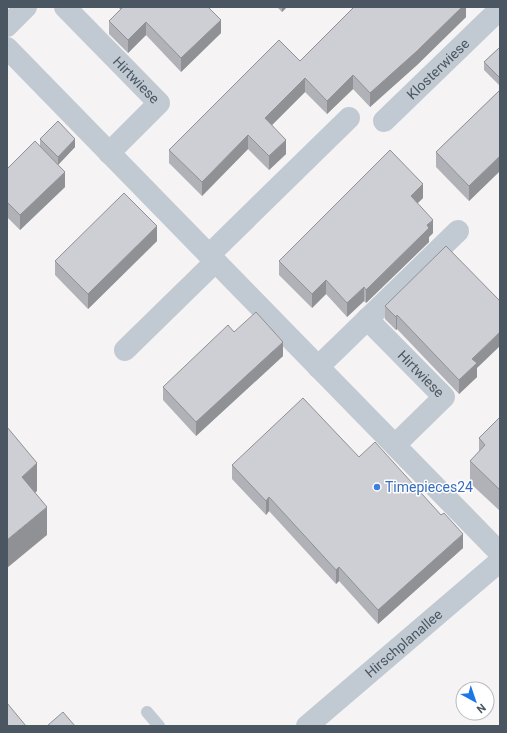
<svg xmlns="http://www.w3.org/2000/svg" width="507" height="733" viewBox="0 0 507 733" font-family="Roboto,sans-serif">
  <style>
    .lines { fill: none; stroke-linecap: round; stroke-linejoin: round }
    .lane { stroke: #c1cad2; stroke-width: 12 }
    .street { stroke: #c1cad2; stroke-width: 22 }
    .wall { fill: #b0b2b7 }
    .shaded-wall { fill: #909195 }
    .building { fill: #cdcfd5; stroke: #909195 }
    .shop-dot { fill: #3f7fe0; stroke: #fff; stroke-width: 1.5 }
    .labels { text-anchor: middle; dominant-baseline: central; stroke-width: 3; stroke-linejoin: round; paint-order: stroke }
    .street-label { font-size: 14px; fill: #4a5661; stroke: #fff }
    .shop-label { font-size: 14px; fill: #366cbe; stroke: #fff; text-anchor: start }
  </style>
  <rect width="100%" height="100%" fill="#f5f3f3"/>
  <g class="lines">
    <polyline class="lane" points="147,712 159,726"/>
    <g class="street">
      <path id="s1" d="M65,7L159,103L109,153"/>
      <polyline points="7,26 26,7"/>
      <polyline points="7,48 500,553"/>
      <path id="s2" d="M384,121L500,9"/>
      <polyline points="209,255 349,118"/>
      <path id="s3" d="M367,319L444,397L395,445"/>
      <polyline points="125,350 215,262"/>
      <polyline points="318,367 458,231"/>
      <path id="s4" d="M307,726L500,561"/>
    </g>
  </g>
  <g class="wall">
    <polygon points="118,7 208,7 221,33 181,72 146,35 128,53 109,34 109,21 121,10"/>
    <polygon points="277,7 287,7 282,12"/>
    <polygon points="466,7 466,17 417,65 370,107 353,89 327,114 305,92 272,125 286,154 269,170 248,149 202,196 169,163 169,150 300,61"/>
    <polygon points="500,47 500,86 484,70 484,62"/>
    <polygon points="500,90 500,171 469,201 436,167 436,152"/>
    <polygon points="40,139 75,147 58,165 65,187 20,230 7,217 7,169 40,146"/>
    <polygon points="423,198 417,203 433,233 429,237 429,242 366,303 364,301 347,317 326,294 312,308 279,275 279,261"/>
    <polygon points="157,241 88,309 55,275 55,261"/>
    <polygon points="385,306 477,368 477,377 459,394 397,329 396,330 385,319"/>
    <polygon points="234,332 283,356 196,436 163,400 163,387"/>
    <polygon points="500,417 500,511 470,483 470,461 479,452 479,438"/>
    <polygon points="359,457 463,548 378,624 339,581 336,584 269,511 266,515 232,479 232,465"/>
  </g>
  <g class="shaded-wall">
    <polygon points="282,7 287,7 282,12"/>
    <polygon points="462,7 466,7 466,17 417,65 370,107 370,93"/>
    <polygon points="221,20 221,33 181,72 181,58"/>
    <polygon points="146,22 146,35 128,53 128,40"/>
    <polygon points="353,75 353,89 327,114 327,101"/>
    <polygon points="305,78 305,92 265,132 265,118"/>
    <polygon points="248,135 248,149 202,196 202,182"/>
    <polygon points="75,139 75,147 58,165 58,157"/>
    <polygon points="286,140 286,154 269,170 269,156"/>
    <polygon points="500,156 500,171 469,201 469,186"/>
    <polygon points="65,172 65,187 20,230 20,215"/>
    <polygon points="423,184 423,198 411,210 411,196"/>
    <polygon points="433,220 433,233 429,237 429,242 366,303 366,290 427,225"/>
    <polygon points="157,226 157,241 88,309 88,294"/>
    <polygon points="326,280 326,294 312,308 312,294"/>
    <polygon points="364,287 364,301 347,317 347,303"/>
    <polygon points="397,315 397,329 396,330 396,317"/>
    <polygon points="500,332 500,346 477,368 477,377 459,394 459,380 472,359"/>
    <polygon points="283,342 283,356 196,436 196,422"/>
    <polygon points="37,463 37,491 22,505 22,477"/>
    <polygon points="269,497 269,511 266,515 266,501"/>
    <polygon points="47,507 47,535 7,568 7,540"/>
    <polygon points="463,534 463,548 378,624 378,610"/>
    <polygon points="339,567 339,581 336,584 336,570"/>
  </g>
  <g class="building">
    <polygon points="123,7 208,7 221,20 181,58 146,22 128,40 109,21"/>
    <polygon points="354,7 462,7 417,51 370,93 353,75 327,101 305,78 265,118 286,140 269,156 248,135 202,182 169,150 279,40 300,61"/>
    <polygon points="500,47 500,78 484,62"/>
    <polygon points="500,90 500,156 469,186 436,152"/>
    <polygon points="58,121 75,139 58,157 40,139"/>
    <polygon points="35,141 65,172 20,215 7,202 7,169"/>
    <polygon points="390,150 423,184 411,196 433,220 427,225 429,228 366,290 364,287 347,303 326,280 312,294 279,261"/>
    <polygon points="124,193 157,226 88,294 55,261"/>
    <polygon points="446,246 500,301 500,332 472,359 477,363 459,380 397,315 396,317 385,306"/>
    <polygon points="256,312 283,342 196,422 163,387 228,325 234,332"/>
    <polygon points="303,398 359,457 375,442 441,515 444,513 463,534 378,610 339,567 336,570 269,497 266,501 232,465"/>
    <polygon points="500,417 500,490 470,461 485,445 479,438"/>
    <polygon points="7,427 37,463 22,477 47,507 7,540"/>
    <polygon points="7,703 26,726 7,726"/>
    <polygon points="63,712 75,726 47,726"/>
  </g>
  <circle class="shop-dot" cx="377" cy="487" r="4"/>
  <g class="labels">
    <g class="street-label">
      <text stroke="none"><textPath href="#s2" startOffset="75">Klosterwiese</textPath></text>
      <text stroke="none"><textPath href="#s1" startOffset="102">Hirtwiese</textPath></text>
      <text stroke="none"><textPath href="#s3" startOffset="77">Hirtwiese</textPath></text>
      <text stroke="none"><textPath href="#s4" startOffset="127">Hirschplanallee</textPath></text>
    </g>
    <g class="shop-label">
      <text x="385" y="487">Timepieces24</text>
    </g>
  </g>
  <rect width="507" height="733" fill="none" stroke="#4a5661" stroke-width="16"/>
  <g transform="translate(475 701) rotate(140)"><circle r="19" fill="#ffffff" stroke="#b7bbc0"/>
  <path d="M0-3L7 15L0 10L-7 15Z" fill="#1b76e7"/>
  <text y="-6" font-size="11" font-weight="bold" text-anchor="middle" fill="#4a5661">N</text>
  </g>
</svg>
